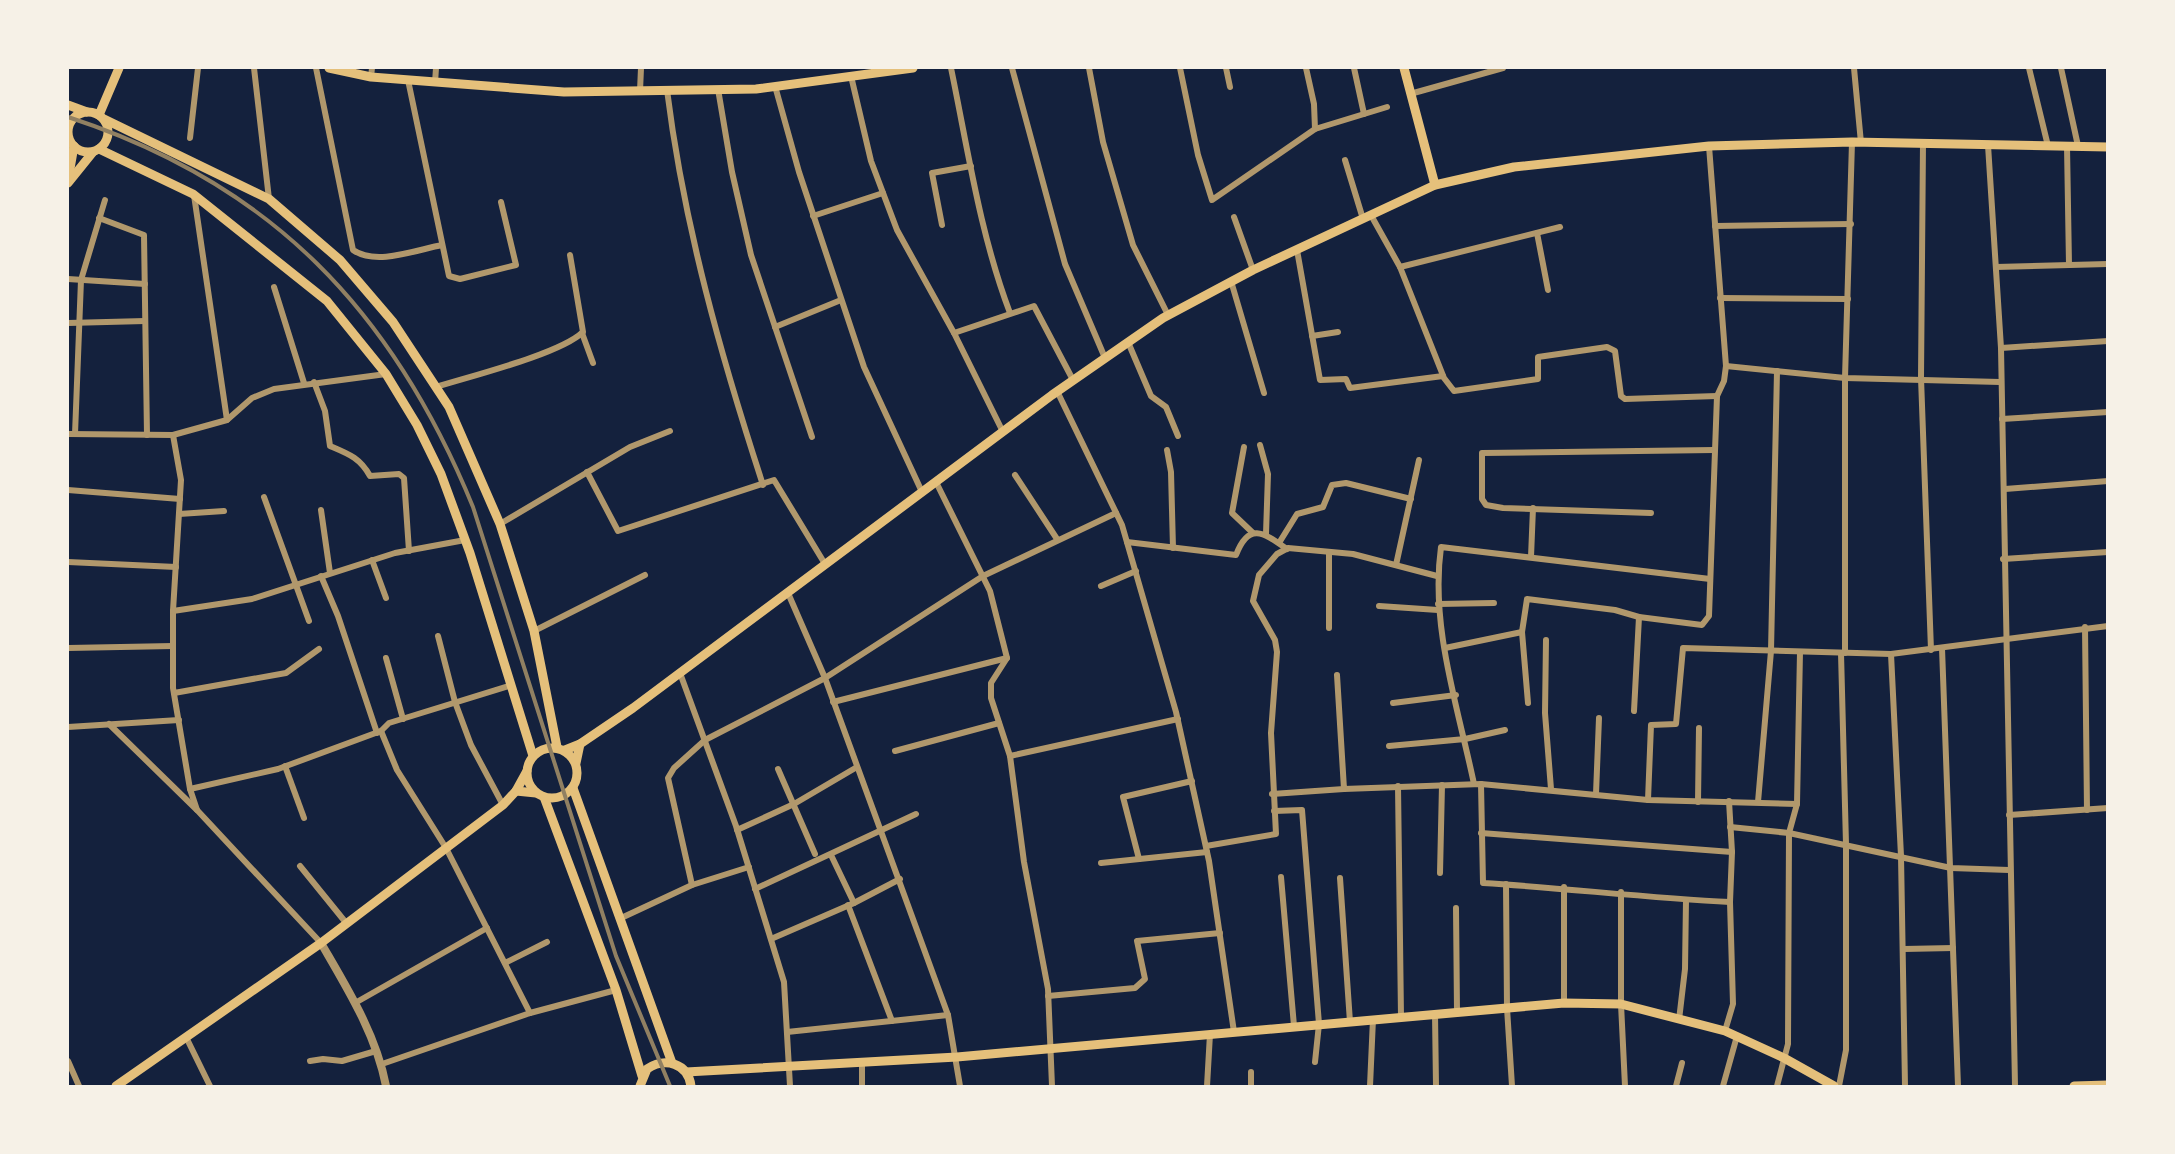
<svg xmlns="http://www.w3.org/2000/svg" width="2175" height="1154" viewBox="0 0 2175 1154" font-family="'Exo 2',sans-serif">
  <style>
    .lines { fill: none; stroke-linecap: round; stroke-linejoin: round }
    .minor { stroke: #b1986c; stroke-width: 6 }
    .tertiary { stroke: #b1986c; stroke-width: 8 }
    .secondary { stroke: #e5c07b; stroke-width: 9 }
    .primary { stroke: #e5c07b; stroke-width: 9 }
    .rail { stroke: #918062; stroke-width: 4 }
  </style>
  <rect width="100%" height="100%" fill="#14213d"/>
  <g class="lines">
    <g class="minor">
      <polyline points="254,68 269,199"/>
      <path d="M316,68L353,250C376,266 416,250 442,245"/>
      <path d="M951,68C968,150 980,234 1010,313"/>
      <polyline points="1012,68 1065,264 1105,358"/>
      <polyline points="1089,68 1103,142 1133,245 1168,315"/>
      <polyline points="1180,68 1198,155 1212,200 1315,129 1314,104 1306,68"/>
      <polyline points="1226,68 1230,87"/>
      <polyline points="1354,68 1364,114"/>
      <polyline points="1854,68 1861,143"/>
      <polyline points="2029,68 2048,146"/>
      <polyline points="2061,68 2078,146"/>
      <polyline points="851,76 871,161 897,230 954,333 1003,432"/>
      <polyline points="371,77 372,68"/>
      <polyline points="408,80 449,276 460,279 516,265 501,202"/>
      <polyline points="435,83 436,68"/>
      <polyline points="775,86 799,172 864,367 922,492"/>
      <polyline points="718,89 732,172 751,255 812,437"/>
      <path d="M667,90C684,226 721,356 763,485"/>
      <polyline points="640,91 641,68"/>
      <polyline points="1410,94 1503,68"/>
      <polyline points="1315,129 1387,107"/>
      <polyline points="190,138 198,68"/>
      <polyline points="1923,143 1921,378 1931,650"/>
      <polyline points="1988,145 2001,348 2015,1086"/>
      <polyline points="2067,146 2069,265"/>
      <polyline points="1345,160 1363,219"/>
      <polyline points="194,195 227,420"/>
      <polyline points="813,216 883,193"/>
      <polyline points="1234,217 1253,270"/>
      <polyline points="1372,217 1400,267 1444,378 1454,391 1538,379 1538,357 1607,347 1615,351 1621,396 1625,399 1717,396"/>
      <polyline points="99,218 144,235 147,435"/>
      <polyline points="942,225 932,173 971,166"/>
      <polyline points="1715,226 1851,224"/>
      <polyline points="1537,233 1548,290"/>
      <polyline points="1297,250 1320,380 1346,379 1350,388 1443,376"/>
      <polyline points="1400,267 1560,227"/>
      <polyline points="1996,267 2108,264"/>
      <polyline points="68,279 145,284"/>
      <polyline points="1231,281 1264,393"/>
      <polyline points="274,287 304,383"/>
      <polyline points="1720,298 1848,299"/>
      <polyline points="68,323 145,321"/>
      <polyline points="775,327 841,300"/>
      <polyline points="582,333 593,363"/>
      <polyline points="954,333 1034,306 1073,380"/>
      <polyline points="1312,336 1338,332"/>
      <polyline points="1128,342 1151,396 1166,407 1178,436"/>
      <polyline points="2001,348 2108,341"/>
      <polyline points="1726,366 1845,378 2000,382"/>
      <path d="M314,382L325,411L330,446C349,454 360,458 370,476L399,474L404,478L409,551"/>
      <path d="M436,387C471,376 560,354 583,332L570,255"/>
      <polyline points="1057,391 1122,525 1176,712 1209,861 1234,1032"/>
      <polyline points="2002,419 2108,412"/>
      <polyline points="68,434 173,435 227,420 252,398 274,389 386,374"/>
      <polyline points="75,434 81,280 105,200"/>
      <polyline points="173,435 181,480 173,611 173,688 190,789 197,810"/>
      <polyline points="1260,445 1268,474 1266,534"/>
      <polyline points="1244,447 1232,513 1253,533"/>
      <polyline points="1167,450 1171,472 1173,548"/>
      <polyline points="587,472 618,531 774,480 825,564"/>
      <polyline points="1015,475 1057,539"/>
      <polyline points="936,482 990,591 1007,658 991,683 991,698 1010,756 1024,862 1048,989 1052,1086"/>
      <polyline points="2005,489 2108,481"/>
      <polyline points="68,490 180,499"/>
      <polyline points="264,497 309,621"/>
      <polyline points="321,510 330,573"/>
      <polyline points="1651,513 1503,508 1486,505 1482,499 1482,453 1714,450"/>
      <polyline points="179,514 224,511"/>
      <polyline points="500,524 630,447 670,431"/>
      <path d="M1127,542L1236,555C1249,521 1264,533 1287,549"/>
      <polyline points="1279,543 1297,514 1323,507 1332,485 1346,483 1411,499"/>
      <polyline points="1329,552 1329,628"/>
      <polyline points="1531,557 1533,508"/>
      <polyline points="2003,559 2108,552"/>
      <polyline points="372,560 386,598"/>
      <polyline points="68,562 176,567"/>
      <polyline points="1396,565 1419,460"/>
      <polyline points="321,576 338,616 377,733"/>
      <polyline points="1101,586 1136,571"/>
      <polyline points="788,593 825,678 948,1015 960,1086"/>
      <polyline points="1438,604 1494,603"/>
      <polyline points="1379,606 1438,610"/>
      <polyline points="173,611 252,599 395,553 465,540"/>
      <polyline points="2085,627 2087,810"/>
      <polyline points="534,631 645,575"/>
      <polyline points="438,636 455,702 471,745 503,805"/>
      <polyline points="1546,640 1545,713 1551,789"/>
      <polyline points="68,648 173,646"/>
      <polyline points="1445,648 1522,632"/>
      <polyline points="1942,648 1958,1086"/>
      <polyline points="1845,653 1845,378 1852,142"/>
      <polyline points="1891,654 1901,856 1905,1086"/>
      <polyline points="386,658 403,719"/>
      <polyline points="680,673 736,826 784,982 790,1086"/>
      <polyline points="1337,675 1344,789 1481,784 1648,800 1797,804"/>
      <polyline points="174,693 286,673 319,649"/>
      <polyline points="833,702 1007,658"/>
      <polyline points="1393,703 1456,695"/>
      <polyline points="1528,703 1522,632 1527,599 1615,610 1639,617 1702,625 1709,616 1717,396 1724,381 1726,366 1709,146"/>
      <polyline points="1634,711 1639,617"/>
      <polyline points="109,724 197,810 321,943"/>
      <polyline points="68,727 179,720"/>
      <polyline points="381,731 397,770 446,848 530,1013"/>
      <polyline points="1389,746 1465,739 1505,730"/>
      <polyline points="895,751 999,723"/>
      <polyline points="1010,756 1178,719"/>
      <polyline points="285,766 304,818"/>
      <polyline points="778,769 815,854"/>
      <path d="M1474,784C1458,707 1430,626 1441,547L1710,579"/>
      <path d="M1481,784L1483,883C1565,888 1648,898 1730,902"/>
      <polyline points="1398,786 1401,1017"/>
      <polyline points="190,789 278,769 381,731 389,723 512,685"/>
      <polyline points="1272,794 1344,789"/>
      <polyline points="1596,794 1599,718"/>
      <polyline points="1648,800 1651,725 1676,724 1683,648 1891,654 2108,626"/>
      <polyline points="1698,802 1699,728"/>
      <polyline points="1758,802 1771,651 1777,371"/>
      <polyline points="1274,811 1302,810 1319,1024 1315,1062"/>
      <polyline points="2009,815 2108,808"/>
      <polyline points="1730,827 1789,833 1951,868 2009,870"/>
      <polyline points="737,830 794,804 857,767"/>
      <polyline points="1481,833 1732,852"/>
      <polyline points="1206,846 1276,834 1271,733 1277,652 1275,640 1253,601 1259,575 1277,554 1288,548 1353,554 1437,576"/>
      <polyline points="1139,859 1123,797 1192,781"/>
      <polyline points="1101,863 1207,852"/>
      <polyline points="300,866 347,924"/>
      <polyline points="1440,873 1442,785"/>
      <polyline points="1281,877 1294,1026"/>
      <polyline points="1340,878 1350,1022"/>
      <polyline points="1506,884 1507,1008 1512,1086"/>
      <polyline points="692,885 668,778 674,768 705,740 825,678 983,576 1116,513"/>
      <polyline points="755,889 916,814"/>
      <polyline points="1621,892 1621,1004 1625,1086"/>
      <polyline points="854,903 900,879"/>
      <polyline points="848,905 892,1021"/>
      <polyline points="1456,908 1457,1011"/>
      <polyline points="619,919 692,885 749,867"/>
      <polyline points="771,939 854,903 831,855"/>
      <polyline points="1904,949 1953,948"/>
      <polyline points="505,963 547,942"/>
      <polyline points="1048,996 1135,988 1145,979 1137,941 1220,933"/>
      <polyline points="355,1003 487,928"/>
      <polyline points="1564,1003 1564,887"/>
      <polyline points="1435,1014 1436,1086"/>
      <polyline points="1679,1020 1685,969 1686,900"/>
      <polyline points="1725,1031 1733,1004 1730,902 1732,852 1729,801"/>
      <polyline points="787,1032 948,1015"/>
      <polyline points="186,1037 210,1086"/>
      <polyline points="68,1061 79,1086"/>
      <polyline points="310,1061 323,1059 342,1061 376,1051"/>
      <polyline points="862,1062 862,1086"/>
      <polyline points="382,1064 530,1013 616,990"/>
      <polyline points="1251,1072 1251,1086"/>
      <polyline points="1207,1086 1210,1034"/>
      <polyline points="1370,1086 1373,1019"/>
      <polyline points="1676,1086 1682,1063"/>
      <polyline points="1723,1086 1737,1036"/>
      <polyline points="1777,1086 1788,1044 1789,833 1797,804 1800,652"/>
      <polyline points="1839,1086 1846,1050 1846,844 1841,653"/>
    </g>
    <path class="tertiary" d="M321,943C347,988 376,1034 386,1086"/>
    <g class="secondary">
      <polyline points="329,68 371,77 564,92 756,89 913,68"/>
      <polyline points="1404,68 1435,185"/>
      <polyline points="99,115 119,68"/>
      <polyline points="68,180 74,146"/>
      <polyline points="68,183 93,152"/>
      <polyline points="565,750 580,744 633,708 1052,395 1163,318 1253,270 1435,185 1514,167 1709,146 1852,142 2108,147"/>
      <polyline points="576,763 580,744"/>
      <polyline points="516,791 536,793"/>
      <polyline points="686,1072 957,1057 1564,1003 1621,1004 1725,1031 1784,1058 1834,1086"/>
      <polyline points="116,1086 321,943 503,805 516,791 527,771"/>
      <polyline points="2074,1086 2108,1085"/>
    </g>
    <g class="primary">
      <polyline points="68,105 87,112"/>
      <circle cx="88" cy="132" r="20"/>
      <polyline points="104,119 269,199 340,260 393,322 449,407 500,524 534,631 557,747"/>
      <polyline points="99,149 193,194 327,301 386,374 417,425 441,474 470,553 533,756"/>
      <circle cx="552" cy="773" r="25"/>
      <polyline points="573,788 672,1063"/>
      <polyline points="544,797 616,990 642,1076"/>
      <path d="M640,1086L647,1069C665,1057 688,1063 691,1086"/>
    </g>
    <path class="rail" d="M68,117C271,183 393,311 473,507L616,956L670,1086"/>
  </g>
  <rect width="2175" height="1154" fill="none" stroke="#f6f1e7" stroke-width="138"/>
</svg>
